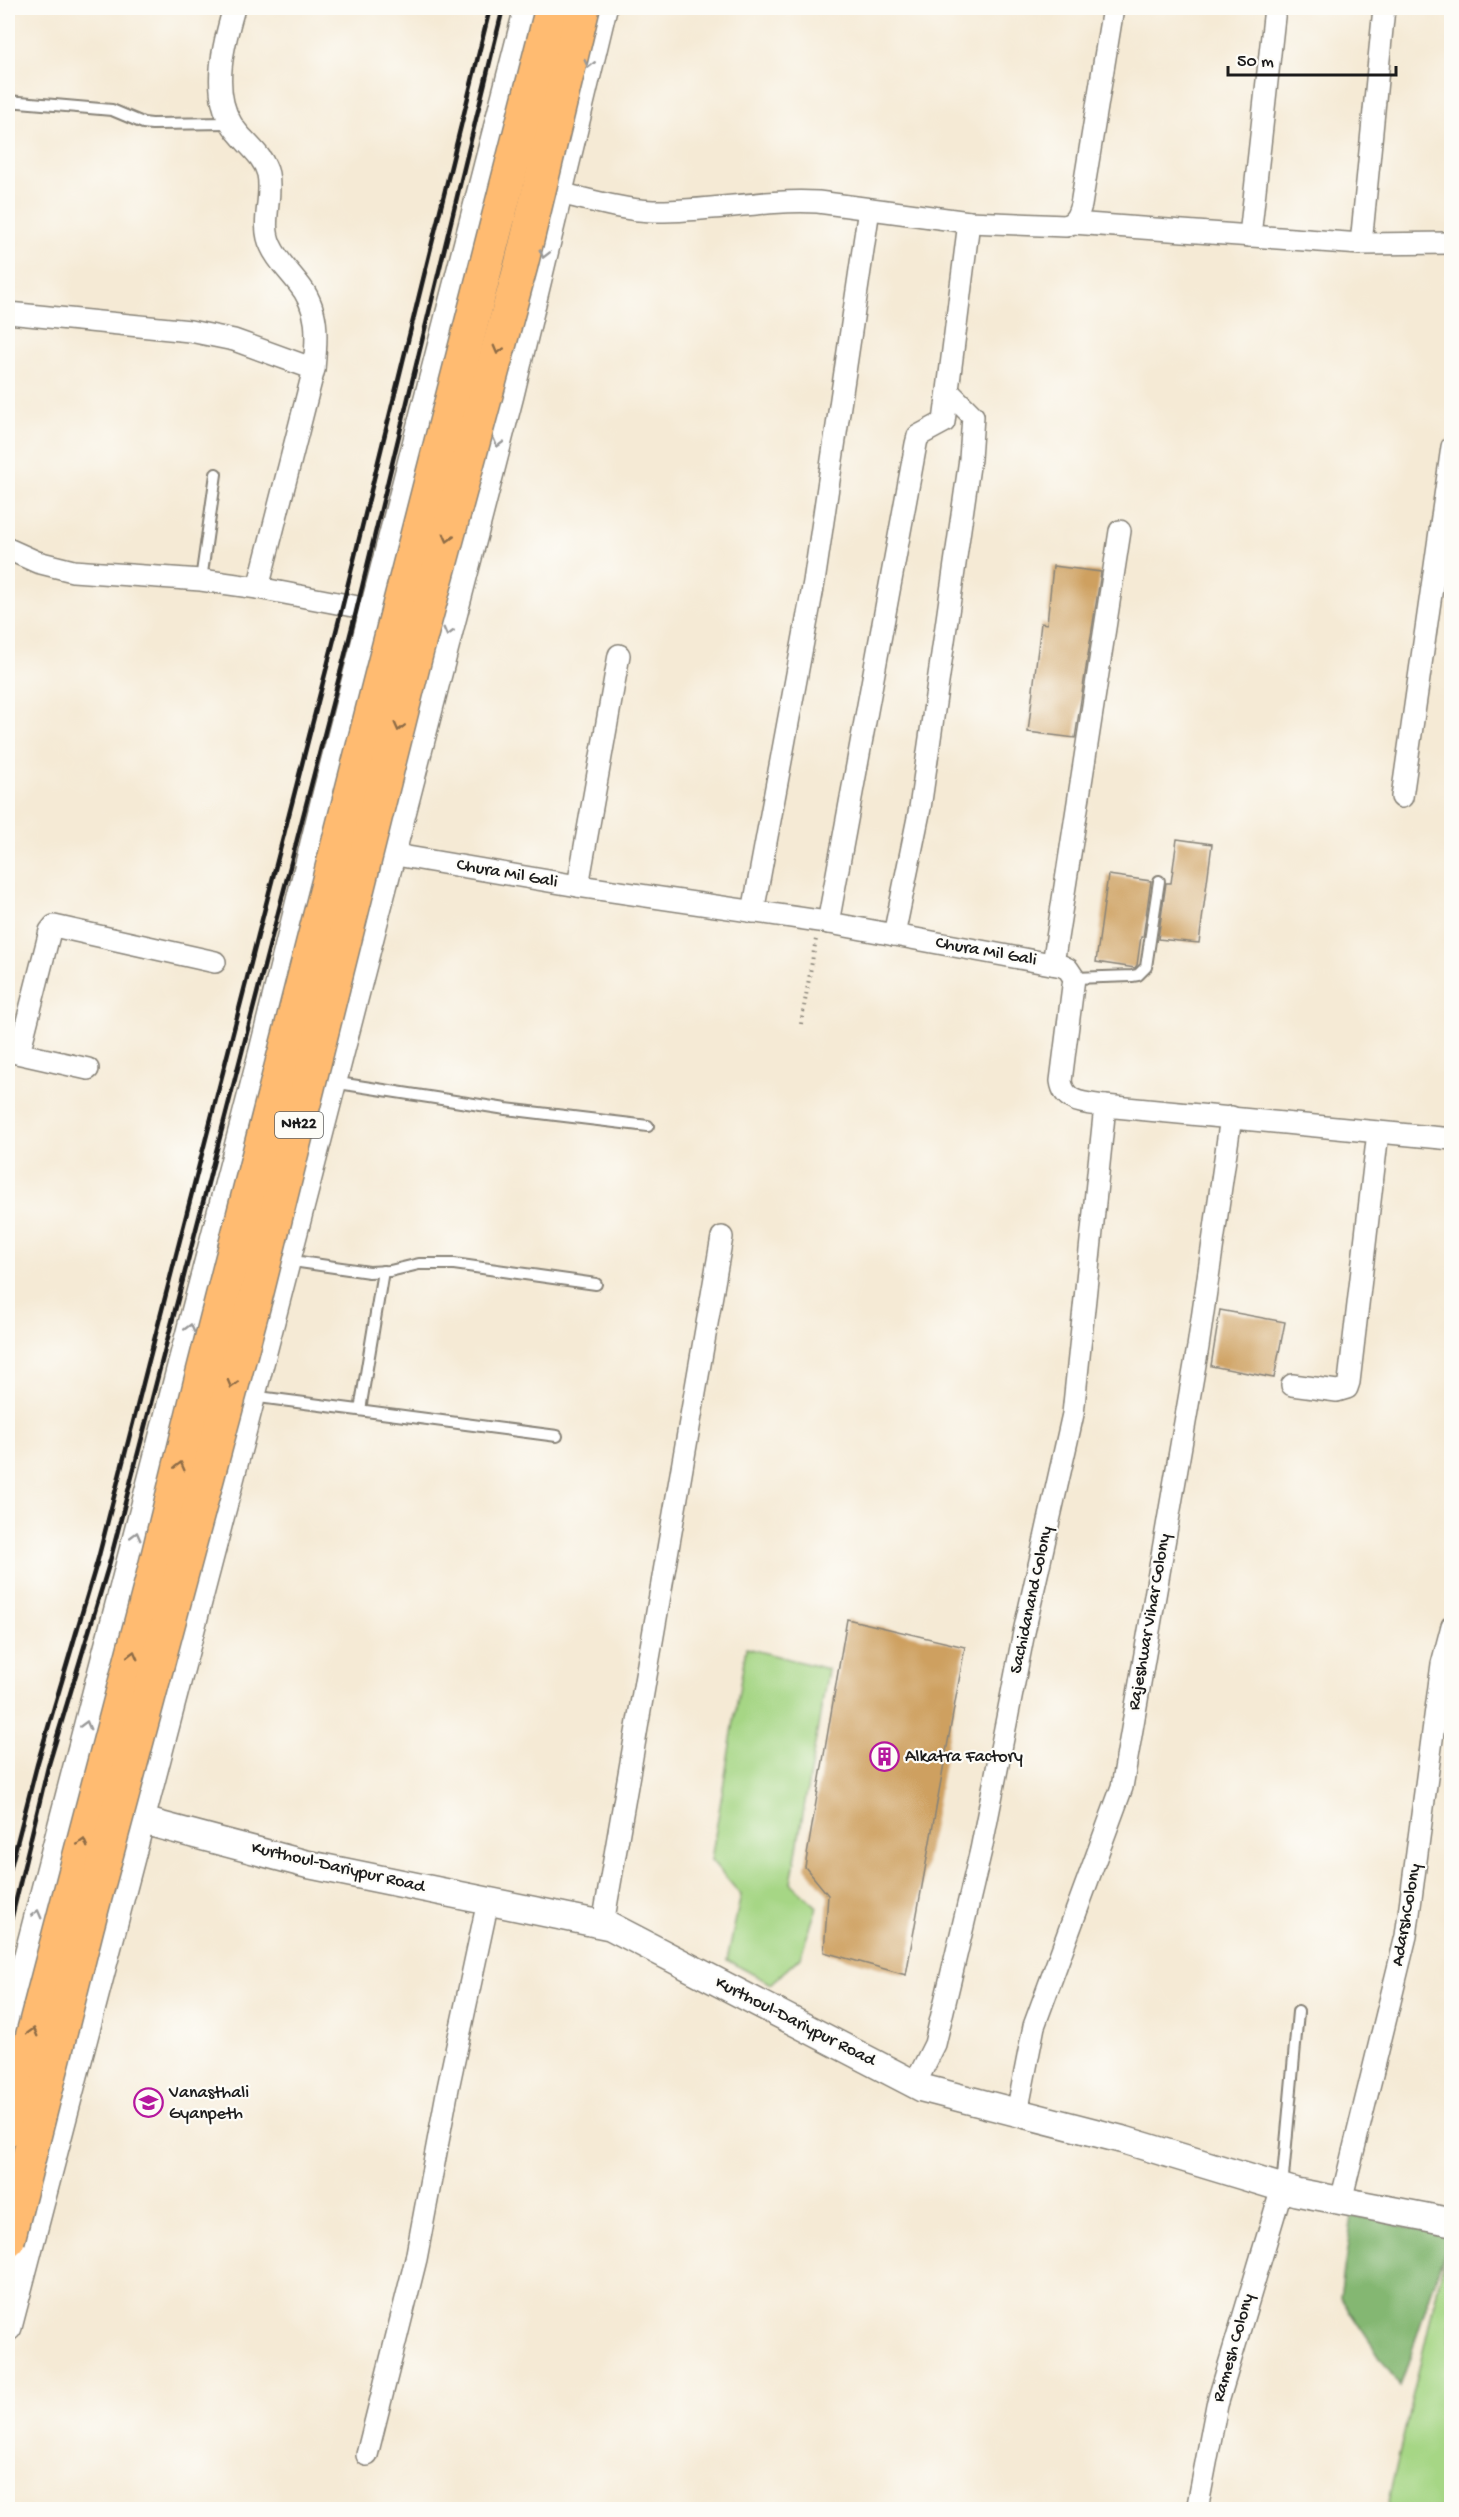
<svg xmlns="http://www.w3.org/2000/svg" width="1459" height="2517" viewBox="0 0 1459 2517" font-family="'Gochi Hand',sans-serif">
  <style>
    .green { fill: #a6d685; stroke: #617950; stroke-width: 1.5 }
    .forest { fill: #84b772; stroke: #506a47; stroke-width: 1.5 }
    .building { fill: #cea060 }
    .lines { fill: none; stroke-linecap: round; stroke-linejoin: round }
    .service-casing { stroke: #888378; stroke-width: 14 }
    .minor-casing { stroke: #888378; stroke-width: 24 }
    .tertiary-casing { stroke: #888378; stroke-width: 30 }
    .path { stroke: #888378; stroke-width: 4; stroke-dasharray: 1.5 4.5; stroke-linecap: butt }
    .service { stroke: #fff; stroke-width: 10 }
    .minor { stroke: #fff; stroke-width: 21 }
    .tertiary { stroke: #fff; stroke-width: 27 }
    .rail { stroke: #1c1c1c; stroke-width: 4.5 }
    .trunk-bridge-casing { stroke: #888378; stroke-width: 36; stroke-linecap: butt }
    .trunk-bridge { stroke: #ffbb71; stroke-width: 33 }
    .oneway { stroke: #999 }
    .oneway2 { stroke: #8e6c46 }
    .labels { text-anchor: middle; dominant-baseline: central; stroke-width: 4.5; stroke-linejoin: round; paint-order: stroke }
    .shield { fill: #fdfcf7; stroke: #605f5e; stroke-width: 1.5 }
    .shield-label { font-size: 16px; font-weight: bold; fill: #1c1c1c }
    .street-label { font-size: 18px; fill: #1c1c1c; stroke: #fdfcf7 }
    .poi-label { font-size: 18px; fill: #1c1c1c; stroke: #fdfcf7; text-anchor: start }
  </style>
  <rect width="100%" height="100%" fill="#fdfcf7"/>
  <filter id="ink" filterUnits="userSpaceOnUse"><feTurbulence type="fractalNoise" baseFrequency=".0167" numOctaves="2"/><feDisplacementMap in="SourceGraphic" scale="12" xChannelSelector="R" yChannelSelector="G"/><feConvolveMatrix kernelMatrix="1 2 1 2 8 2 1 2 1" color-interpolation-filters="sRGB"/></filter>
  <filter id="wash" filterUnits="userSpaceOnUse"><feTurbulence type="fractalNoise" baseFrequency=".008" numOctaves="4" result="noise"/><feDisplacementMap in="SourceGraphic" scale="24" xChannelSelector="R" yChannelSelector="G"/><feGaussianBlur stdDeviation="1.35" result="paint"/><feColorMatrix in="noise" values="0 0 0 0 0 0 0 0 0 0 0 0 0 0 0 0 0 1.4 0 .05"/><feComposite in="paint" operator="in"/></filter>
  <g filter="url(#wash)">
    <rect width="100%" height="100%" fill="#f5ead5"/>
    <g class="green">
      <polygon points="746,1648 828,1669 791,1883 817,1907 800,1957 771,1984 727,1960 741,1895 711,1860"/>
      <polygon points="1450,2235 1451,2509 1386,2510"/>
    </g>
    <polygon class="forest" points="1352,2216 1450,2235 1400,2387 1340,2297"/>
    <g id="blocks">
      <g class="building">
        <polygon points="1053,566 1101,572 1075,738 1028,732 1041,623 1047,624"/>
        <polygon points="1177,839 1212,844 1199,943 1158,939 1166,883 1171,883"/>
        <polygon points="1108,875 1151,881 1143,937 1141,937 1137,965 1135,968 1096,962"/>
        <polygon points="1220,1310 1285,1322 1274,1378 1211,1366"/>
        <polygon points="847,1619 965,1647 906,1975 824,1952 828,1895 805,1867"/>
      </g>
    </g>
  </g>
  <g filter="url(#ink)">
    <use href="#blocks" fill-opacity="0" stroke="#888378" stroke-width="1.5"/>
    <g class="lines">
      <defs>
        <g id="service">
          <polyline points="8,101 112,110 143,123 152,124 230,123"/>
          <polyline points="201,580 216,474"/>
          <polyline points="1074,978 1132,976 1138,975 1146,967 1159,881"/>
          <polyline points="332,1082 506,1109 648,1126"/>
          <polyline points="286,1260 369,1272 390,1271 419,1264 454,1264 596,1284"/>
          <polyline points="251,1396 557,1436"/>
          <polyline points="360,1410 383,1271"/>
          <polyline points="1282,2188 1298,2012"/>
        </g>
        <g id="minor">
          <path d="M234,8C224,42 211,90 231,123C241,141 263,153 268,174C273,198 260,224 271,246C277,260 289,271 298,283C320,309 317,337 314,369L258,588"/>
          <path d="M559,193C590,200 622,210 653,211C709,212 763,199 818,202L969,222L1066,226C1076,222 1078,215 1081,205L1113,8"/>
          <polyline points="1073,223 1361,244 1452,243"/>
          <polyline points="1250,236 1275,8"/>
          <polyline points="1361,244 1384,8"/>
          <polyline points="8,313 190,331 234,340 314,369"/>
          <polyline points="8,549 37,562 73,571 201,580 258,588 374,610"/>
          <polyline points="1402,797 1452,447"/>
          <path d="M390,854L578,886L819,921L1062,966L1068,969L1074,978L1061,1081C1064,1104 1086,1103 1105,1106L1452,1139"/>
          <polyline points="578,886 619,655"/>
          <polyline points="753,912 814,582 869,209"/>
          <polyline points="828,923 916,444 918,436 944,422 969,222"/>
          <polyline points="894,935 920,808 970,459 973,416 949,392"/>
          <polyline points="1053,964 1120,531"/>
          <polyline points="8,1051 88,1069"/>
          <polyline points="19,1053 50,931 54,926 215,962"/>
          <polyline points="1292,1385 1337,1391 1347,1388 1349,1382 1378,1132"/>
          <polyline points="603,1924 722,1237"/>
          <polyline points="915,2084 935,2044 981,1850 1024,1632 1073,1414 1105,1106"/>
          <polyline points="1017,2113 1034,2026 1122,1787 1198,1347 1231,1117"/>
          <polyline points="1341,2201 1406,1936 1442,1664 1452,1626"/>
          <polyline points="367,2455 416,2259 448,2088 488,1901"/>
          <polyline points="1197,2510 1217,2405 1282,2188"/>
        </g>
        <g id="tertiary">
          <polyline points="140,1820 306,1864 610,1926 922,2088 1124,2140 1296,2192 1452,2222"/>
          <polyline points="8,2032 263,1051 324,803 528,8"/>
          <polyline points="8,2327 226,1495 510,395 603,8"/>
        </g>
      </defs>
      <use href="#service" class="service-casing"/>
      <use href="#minor" class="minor-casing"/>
      <use href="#tertiary" class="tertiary-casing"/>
      <polyline class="path" points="801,1024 816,939"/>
      <use href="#service" class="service"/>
      <use href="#minor" class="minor"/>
      <use href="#tertiary" class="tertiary"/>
      <g class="rail">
        <polyline points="8,1878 37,1765 98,1559 342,608 490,8"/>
        <polyline points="8,1933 48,1767 110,1561 356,612 503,8"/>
      </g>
      <defs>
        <g id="trunk-bridge">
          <polyline points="8,2129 151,1584 200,1384 552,8"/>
          <polyline points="8,2240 87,1927 256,1296 417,650 521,265 583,8"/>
        </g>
      </defs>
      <use href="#trunk-bridge" class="trunk-bridge-casing"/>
      <use href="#trunk-bridge" class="trunk-bridge"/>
    </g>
    <defs><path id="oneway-chevron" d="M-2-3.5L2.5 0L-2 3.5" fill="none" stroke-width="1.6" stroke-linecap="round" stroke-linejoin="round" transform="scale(1.5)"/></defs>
    <g class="oneway">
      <use href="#oneway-chevron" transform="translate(589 64) rotate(103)"/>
      <use href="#oneway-chevron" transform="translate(544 254) rotate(104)"/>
      <use href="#oneway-chevron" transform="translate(498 443) rotate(105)"/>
      <use href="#oneway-chevron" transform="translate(448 632) rotate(105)"/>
      <use href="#oneway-chevron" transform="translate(190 1328) rotate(-75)"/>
      <use href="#oneway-chevron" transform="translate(136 1536) rotate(-75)"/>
      <use href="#oneway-chevron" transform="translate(86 1725) rotate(-75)"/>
      <use href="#oneway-chevron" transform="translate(37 1914) rotate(-75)"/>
    </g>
    <g class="oneway2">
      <use href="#oneway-chevron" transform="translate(498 350) rotate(105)"/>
      <use href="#oneway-chevron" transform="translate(448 538) rotate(105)"/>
      <use href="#oneway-chevron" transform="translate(399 727) rotate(104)"/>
      <use href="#oneway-chevron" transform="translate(232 1384) rotate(105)"/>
      <use href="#oneway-chevron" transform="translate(180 1466) rotate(-76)"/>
      <use href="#oneway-chevron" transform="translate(133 1655) rotate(-75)"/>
      <use href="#oneway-chevron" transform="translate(83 1843) rotate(-75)"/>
      <use href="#oneway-chevron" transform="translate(33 2032) rotate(-75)"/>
    </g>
  </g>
  <defs>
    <symbol id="building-ring" viewBox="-11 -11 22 22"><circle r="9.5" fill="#fdfcf7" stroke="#b5179e" stroke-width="1.5"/><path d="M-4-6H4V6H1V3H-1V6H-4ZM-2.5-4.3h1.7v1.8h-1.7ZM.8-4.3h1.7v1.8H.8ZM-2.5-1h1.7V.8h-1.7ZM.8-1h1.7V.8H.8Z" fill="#b5179e"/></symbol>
    <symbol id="school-ring" viewBox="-11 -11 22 22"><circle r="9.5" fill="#fdfcf7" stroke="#b5179e" stroke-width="1.5"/><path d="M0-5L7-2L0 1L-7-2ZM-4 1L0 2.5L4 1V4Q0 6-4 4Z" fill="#b5179e"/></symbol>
  </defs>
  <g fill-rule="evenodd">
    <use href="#building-ring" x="868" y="1740" width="33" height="33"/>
    <use href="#school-ring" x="132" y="2086" width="33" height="33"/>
  </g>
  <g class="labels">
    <rect class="shield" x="275" y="1112" width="48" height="26" rx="4.5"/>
    <g class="shield-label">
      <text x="299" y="1125">NH22</text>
    </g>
    <g class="street-label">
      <text transform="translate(507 874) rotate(10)">Chura Mil Gali</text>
      <text transform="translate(986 952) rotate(10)">Chura Mil Gali</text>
      <text transform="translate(1032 1600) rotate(-78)">Sachidanand Colony</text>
      <text transform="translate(1150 1622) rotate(-80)">Rajeshwar Vihar Colony</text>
      <text transform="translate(338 1868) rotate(13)">Kurthoul-Dariypur Road</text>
      <text transform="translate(1407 1915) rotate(-80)">AdarshColony</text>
      <text transform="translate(795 2022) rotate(27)">Kurthoul-Dariypur Road</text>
      <text transform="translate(1234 2348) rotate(-74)">Ramesh Colony</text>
    </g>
    <g class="poi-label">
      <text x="905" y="1757">Alkatra Factory</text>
      <text x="169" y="2093">Vanasthali<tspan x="169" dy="21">Gyanpeth</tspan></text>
    </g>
  </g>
  <rect width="1459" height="2517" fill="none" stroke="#fdfcf7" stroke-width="30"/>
  <path d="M1228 66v9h168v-9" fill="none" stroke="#1c1c1c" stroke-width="3"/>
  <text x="1237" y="66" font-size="18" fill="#1c1c1c" stroke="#fdfcf7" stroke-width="4.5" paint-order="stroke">50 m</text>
</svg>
